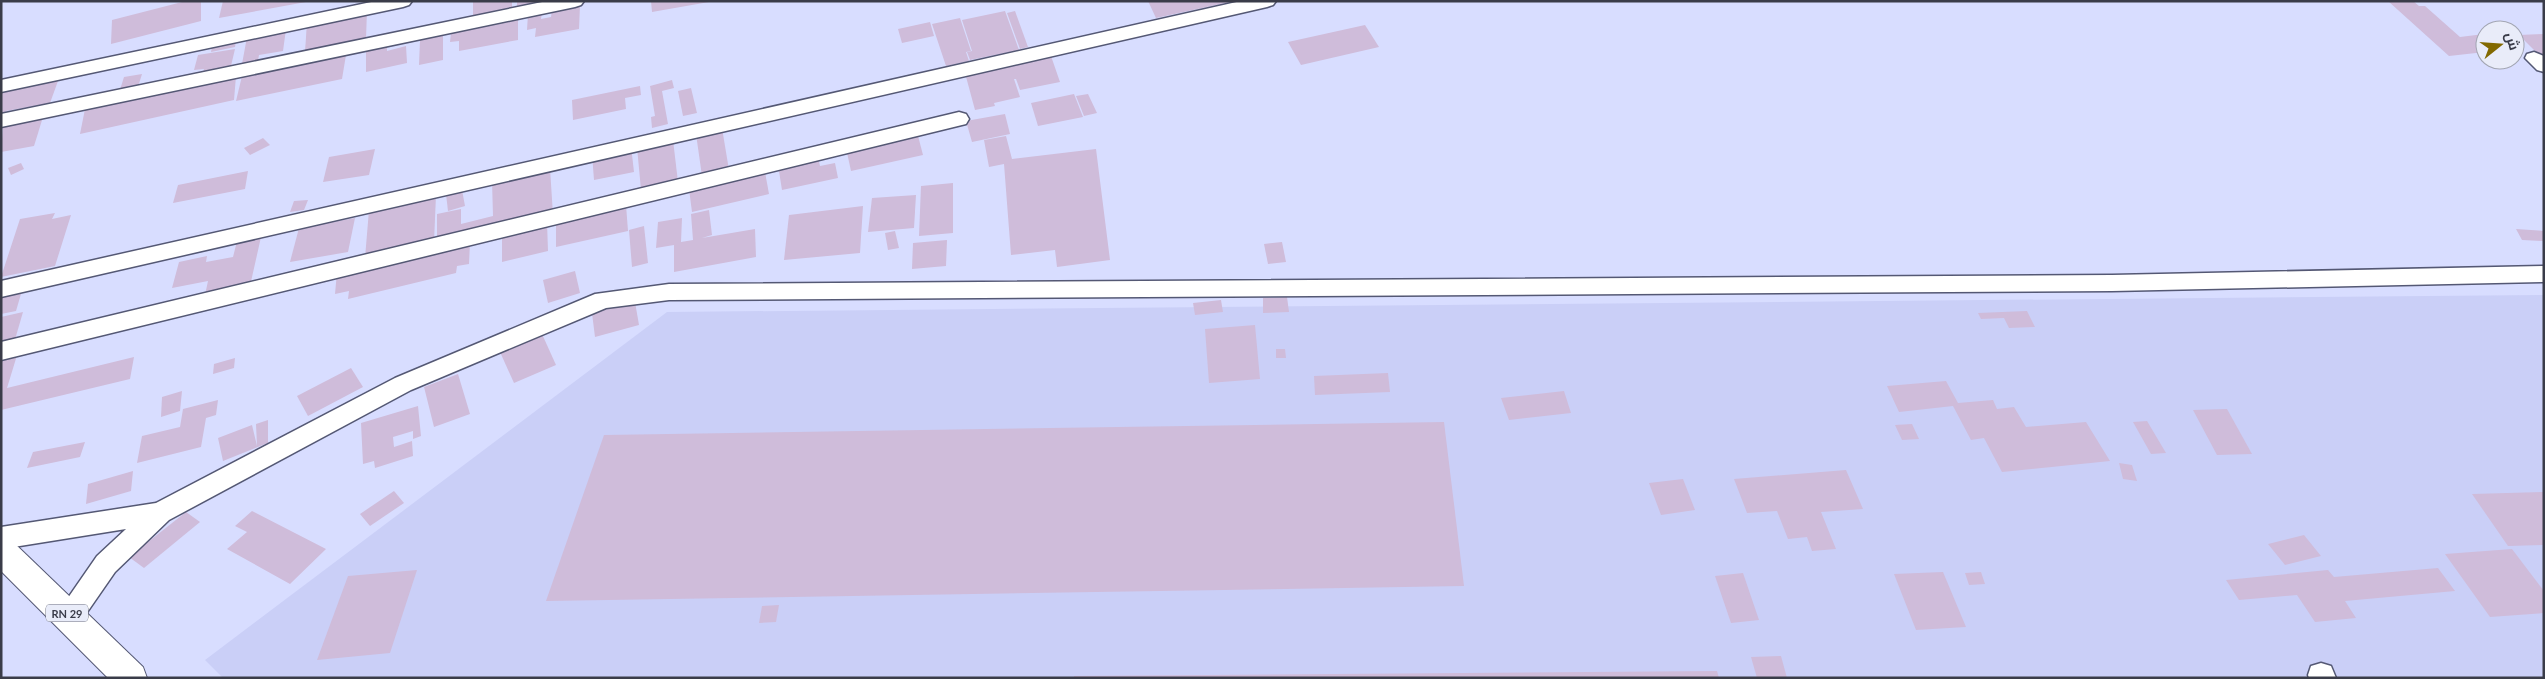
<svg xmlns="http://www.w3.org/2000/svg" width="2545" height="679" viewBox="0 0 2545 679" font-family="Lato,Cairo,sans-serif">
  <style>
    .built { fill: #cacff7 }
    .building { fill: #cfbcda }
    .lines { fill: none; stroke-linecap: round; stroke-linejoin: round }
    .minor-casing { stroke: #545874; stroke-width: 3 }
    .major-casing { stroke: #545874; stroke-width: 2 }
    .minor { fill: #fff; fill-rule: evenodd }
    .major { fill: #fff; fill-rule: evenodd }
    .labels { text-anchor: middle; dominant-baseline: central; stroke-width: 4; stroke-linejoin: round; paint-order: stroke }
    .shield { fill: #e9ecf9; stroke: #6e717e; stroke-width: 1 }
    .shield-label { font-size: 11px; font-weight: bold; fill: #3a3c49 }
  </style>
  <rect width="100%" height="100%" fill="#d8ddff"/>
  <polygon class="built" points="2544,295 2544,678 223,678 205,660 667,312"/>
  <g class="building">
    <polygon points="186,1 201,1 201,21 111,44 112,20"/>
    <polygon points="223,1 306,1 306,2 219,18"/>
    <polygon points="473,1 512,1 512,9 473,17"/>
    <polygon points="517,1 550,1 517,9"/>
    <polygon points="651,1 709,1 709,2 652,12"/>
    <polygon points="1148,1 1230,1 1230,2 1156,18"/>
    <polygon points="2388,1 2413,1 2419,6 2425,6 2460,37 2484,34 2485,52 2449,56"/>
    <polygon points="580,5 579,29 535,37 536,28 527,30 528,14 542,12 541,19 551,17 552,10"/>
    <polygon points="367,10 366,39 305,52 307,22"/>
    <polygon points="1005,11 1019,50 970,60 967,52 972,51 962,20"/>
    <polygon points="1015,11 1028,47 1020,49 1007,13"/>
    <polygon points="960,18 971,51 966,52 969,61 946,66 932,24"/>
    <polygon points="518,20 518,40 459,51 459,41 450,42 451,33"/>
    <polygon points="930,22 934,36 902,43 898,29"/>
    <polygon points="1365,25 1379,47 1301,65 1288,42"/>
    <polygon points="286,29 283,51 259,55 258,61 242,64 247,37"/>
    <polygon points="2543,34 2544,55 2539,55 2519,35"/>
    <polygon points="443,35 443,60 419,65 420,40"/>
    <polygon points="236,41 235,47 211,52 212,46"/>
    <polygon points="387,46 387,51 406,46 407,63 366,72 366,51"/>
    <polygon points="235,49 230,70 202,75 204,69 194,70 198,55"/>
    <polygon points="346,55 342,79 236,101 242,76"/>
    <polygon points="1051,56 1060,82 1020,90 1016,79 1014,79 1020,97 994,103 995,106 975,110 965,73"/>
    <polygon points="142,74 137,90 119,93 124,77"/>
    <polygon points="236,76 234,100 80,134 85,109"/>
    <polygon points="672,80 674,88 662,91 668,124 652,128 651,117 655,116 650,86"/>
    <polygon points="58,81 50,103 6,111 1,117 1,91"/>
    <polygon points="640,86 641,95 625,98 626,109 573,120 572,100"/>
    <polygon points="691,88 697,113 683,116 678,91"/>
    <polygon points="1074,94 1083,117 1038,126 1031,103"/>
    <polygon points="1088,94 1097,113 1084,116 1076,96"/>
    <polygon points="1005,114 1010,134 972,142 966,121"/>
    <polygon points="43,117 34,146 1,152 3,125"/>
    <polygon points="722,128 729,170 702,176 696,134"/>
    <polygon points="917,132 923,155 851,171 846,148"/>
    <polygon points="1006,136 1012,159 1096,149 1110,260 1057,267 1055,250 1011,255 1004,164 989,167 984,140"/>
    <polygon points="263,138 270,145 250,155 244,148"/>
    <polygon points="673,140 678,182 641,190 637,147"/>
    <polygon points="631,146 634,172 594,180 592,154"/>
    <polygon points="375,149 369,175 323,182 329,157"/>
    <polygon points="818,157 820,166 835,163 838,178 782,190 778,165"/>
    <polygon points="21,163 24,169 11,175 8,168"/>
    <polygon points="550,168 553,215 437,242 437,214 461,209 461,224 493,216 492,181"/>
    <polygon points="248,171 245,189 173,203 178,185"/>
    <polygon points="765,172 769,194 692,212 689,189"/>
    <polygon points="953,183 953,233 919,236 921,186"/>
    <polygon points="462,190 465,206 448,211 446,194"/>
    <polygon points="436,195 434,242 365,258 369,210"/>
    <polygon points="916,195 914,228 868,232 872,198"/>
    <polygon points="308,200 304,210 290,212 294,201"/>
    <polygon points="626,205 628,231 556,247 556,220"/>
    <polygon points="863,206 860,253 784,260 789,215"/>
    <polygon points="709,210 712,235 702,238 755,229 756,257 674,272 674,245 656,248 658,222 682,218 681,242 693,240 691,214"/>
    <polygon points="55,213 52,219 71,215 55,266 1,277 20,219"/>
    <polygon points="355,218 348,252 290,262 299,228"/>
    <polygon points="547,222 548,251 502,262 502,232"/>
    <polygon points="644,226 648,263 632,267 629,230"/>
    <polygon points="2516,229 2544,231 2544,241 2522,240"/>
    <polygon points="895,231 899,248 888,250 885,233"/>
    <polygon points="261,237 250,286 205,295 208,281 172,288 179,262 207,256 206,262 233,257 237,241"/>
    <polygon points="947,240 946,266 912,269 913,243"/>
    <polygon points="470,242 469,264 457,266 456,273 348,299 349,291 335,294 337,272"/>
    <polygon points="1282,242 1286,262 1268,264 1264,244"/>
    <polygon points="575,271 580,293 548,303 543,280"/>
    <polygon points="23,287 16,311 1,314 1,292"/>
    <polygon points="1287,297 1289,312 1263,313 1263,298"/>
    <polygon points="1221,300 1223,312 1195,315 1193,303"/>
    <polygon points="635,302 639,325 595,337 592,313"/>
    <polygon points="2027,311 2035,327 2009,328 2004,318 1981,319 1978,313"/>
    <polygon points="23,312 14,343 1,346 1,317"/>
    <polygon points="1255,325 1260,379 1209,383 1205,329"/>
    <polygon points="542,334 556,365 514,383 500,352"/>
    <polygon points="1276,349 1285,349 1286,358 1276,358"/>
    <polygon points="18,352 7,388 134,357 130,379 1,410 1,356"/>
    <polygon points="235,358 234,368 213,374 214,364"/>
    <polygon points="351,368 363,387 308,416 297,396"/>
    <polygon points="1388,373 1390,392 1315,395 1314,376"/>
    <polygon points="458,374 470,414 434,427 424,387"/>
    <polygon points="1946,381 1958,403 1993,400 1997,409 2014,407 2026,427 2086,422 2110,461 2002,472 1984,438 1971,440 1953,406 1899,412 1887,386"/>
    <polygon points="182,391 180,411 161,417 162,397"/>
    <polygon points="1564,391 1571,413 1509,420 1501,398"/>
    <polygon points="218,400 216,415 206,418 201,447 137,463 142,436 180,427 183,409"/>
    <polygon points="418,406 421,436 413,439 413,431 393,437 394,447 412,441 413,456 375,468 374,461 363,464 361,423"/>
    <polygon points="2227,409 2252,454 2217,455 2193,410"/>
    <polygon points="268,420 268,443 223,461 218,438 252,425 257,446 256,424"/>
    <polygon points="2147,421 2166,453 2151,454 2133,422"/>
    <polygon points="1444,422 1464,586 546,601 604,435"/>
    <polygon points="1912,424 1919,439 1902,440 1895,425"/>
    <polygon points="85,442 80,457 27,468 33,452"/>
    <polygon points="2119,463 2132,465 2137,481 2123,479"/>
    <polygon points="1846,470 1863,509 1821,512 1836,549 1812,551 1807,537 1788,539 1777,511 1747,513 1734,479"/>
    <polygon points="133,471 131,491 86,504 88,484"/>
    <polygon points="1683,479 1695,510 1661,515 1649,483"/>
    <polygon points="394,491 404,503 370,526 360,514"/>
    <polygon points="2544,492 2544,545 2508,546 2472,494"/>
    <polygon points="252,511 326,549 290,584 227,549 247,532 235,526"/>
    <polygon points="186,512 200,522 144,568 129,557"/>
    <polygon points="2304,535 2321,556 2285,565 2268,544"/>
    <polygon points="2512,549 2544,591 2544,613 2490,617 2445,554"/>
    <polygon points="2438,568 2455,591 2345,601 2356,618 2315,622 2297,595 2239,600 2226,580 2328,570 2334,577"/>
    <polygon points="417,570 390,653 317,660 348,576"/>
    <polygon points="1943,572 1966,627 1916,630 1894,574"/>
    <polygon points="1981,572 1985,584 1969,585 1965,573"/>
    <polygon points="1743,573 1759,620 1731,623 1715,576"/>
    <polygon points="779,605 776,622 759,623 762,606"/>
    <polygon points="1781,656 1787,678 1757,678 1751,657"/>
    <polygon points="1717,671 1719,678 1074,678 1074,676"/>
  </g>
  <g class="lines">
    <defs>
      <g id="minor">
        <polygon points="376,1 412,1 409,5 403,7 1,92 1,80"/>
        <polygon points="547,1 584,1 581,5 575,7 1,127 1,114"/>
        <polygon points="1241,1 1276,1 1273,5 1267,7 1,297 1,281"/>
        <polygon points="2534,52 2544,56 2544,72 2537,70 2525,58 2527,54"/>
        <polygon points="959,112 966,114 969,119 966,124 1,360 1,342"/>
        <polygon points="2544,266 2544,282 2112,291 669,300 606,308 411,390 169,520 115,572 79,624 70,628 61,624 57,616 61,608 97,556 126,529 1,549 1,527 156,503 395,378 595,294 669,284 2112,275"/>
        <polygon points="2321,663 2331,666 2336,678 2309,678 2308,675 2311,666"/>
      </g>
      <polygon id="major" points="1,537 12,541 143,667 147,678 108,678 1,571"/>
    </defs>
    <use href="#minor" class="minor-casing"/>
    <use href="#major" class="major-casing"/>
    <use href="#minor" class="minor"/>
    <use href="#major" class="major"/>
  </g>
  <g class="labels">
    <rect class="shield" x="46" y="604.5" width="42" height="17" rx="4"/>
    <g class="shield-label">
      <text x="67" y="613">RN 29</text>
    </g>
  </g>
  <rect width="2545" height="679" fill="none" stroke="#3a3c49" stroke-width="5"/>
  <g transform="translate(2500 45) rotate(73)"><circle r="24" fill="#e9ecf9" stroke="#a3a6b3"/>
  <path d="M0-4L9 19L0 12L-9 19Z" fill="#826901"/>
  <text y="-8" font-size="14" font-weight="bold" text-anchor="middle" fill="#3a3c49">ش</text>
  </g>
</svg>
